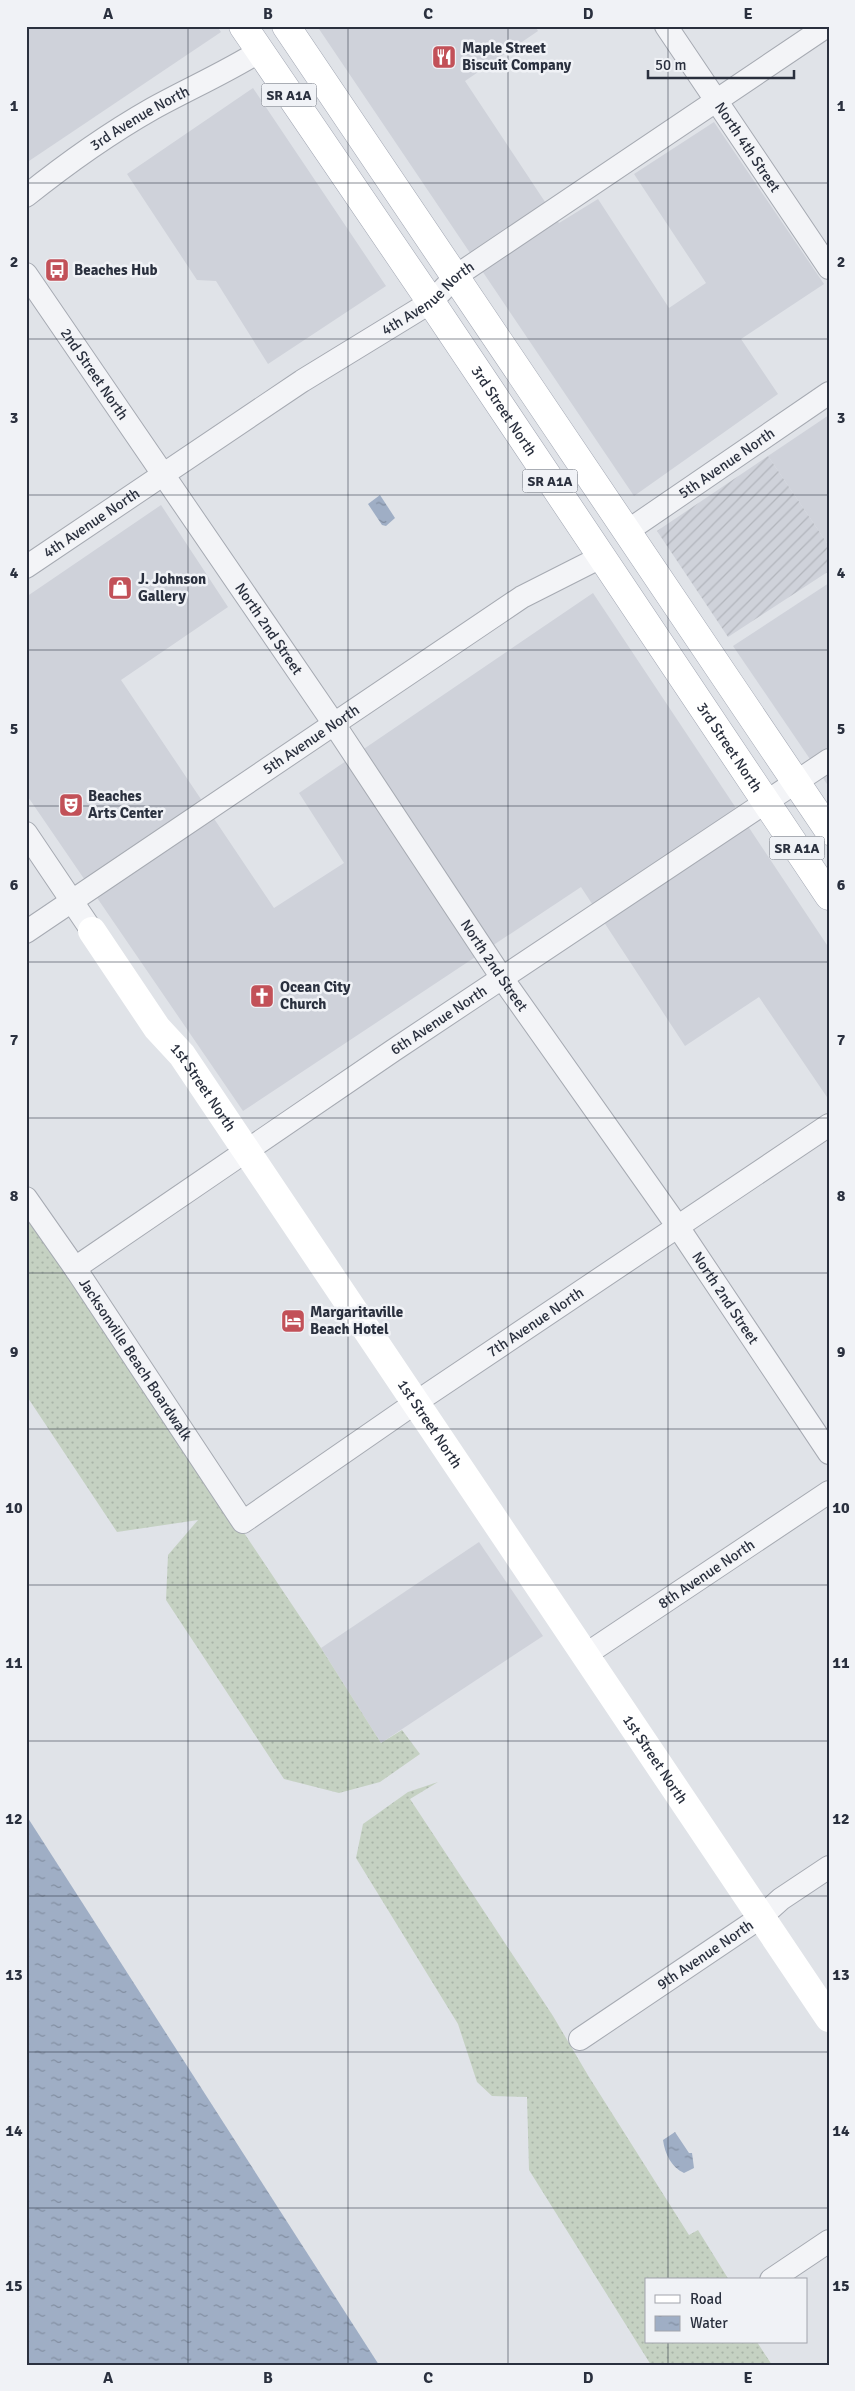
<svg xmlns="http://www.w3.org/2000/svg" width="855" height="2391" viewBox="0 0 855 2391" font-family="Signika,sans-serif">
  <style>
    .built { fill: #cfd2da }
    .industrial { fill: url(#industrial-furrows) }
    .grass { fill: url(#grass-dots) }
    .water { fill: url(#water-ripples) }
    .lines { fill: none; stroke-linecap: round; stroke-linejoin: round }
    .street-casing { stroke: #a6aab2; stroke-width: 24 }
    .primary-casing { stroke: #a1a6b2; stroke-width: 29 }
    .street { stroke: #f3f4f7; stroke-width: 22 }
    .secondary { stroke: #fff; stroke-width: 28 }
    .primary { stroke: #fff; stroke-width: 28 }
    .grid { fill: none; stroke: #2a303e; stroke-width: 1; stroke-opacity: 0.55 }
    .labels { text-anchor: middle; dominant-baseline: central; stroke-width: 5; stroke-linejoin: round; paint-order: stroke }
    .shield { fill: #f0f2f6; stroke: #656a75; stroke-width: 1 }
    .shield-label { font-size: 14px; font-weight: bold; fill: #2a303e }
    .poi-label { font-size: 15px; font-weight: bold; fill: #2a303e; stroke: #f0f2f6; text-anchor: start }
    .street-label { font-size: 15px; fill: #2a303e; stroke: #f0f2f6 }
    .neatline { fill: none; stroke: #2a303e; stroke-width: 2 }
    .grid-label { font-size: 16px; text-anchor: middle; font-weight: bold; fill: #2a303e }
  </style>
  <defs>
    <pattern id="industrial-furrows" width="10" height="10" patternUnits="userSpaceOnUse" patternTransform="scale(1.25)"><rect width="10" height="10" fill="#cfd2da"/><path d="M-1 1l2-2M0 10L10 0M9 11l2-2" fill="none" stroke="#b2b5bc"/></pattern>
    <pattern id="grass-dots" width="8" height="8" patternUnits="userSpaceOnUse" patternTransform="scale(1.25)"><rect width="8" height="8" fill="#c5d1c2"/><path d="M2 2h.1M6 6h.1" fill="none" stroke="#a9b4a8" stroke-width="1.8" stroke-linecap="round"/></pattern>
    <pattern id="water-ripples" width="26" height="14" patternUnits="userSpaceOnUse" patternTransform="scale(1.25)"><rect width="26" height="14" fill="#9faec5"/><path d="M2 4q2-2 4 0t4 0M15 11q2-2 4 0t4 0" fill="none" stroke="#828ea1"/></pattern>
  </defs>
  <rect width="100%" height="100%" fill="#e0e3e8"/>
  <g class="built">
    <polygon points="26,26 217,26 221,32 26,163"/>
    <polygon points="317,26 535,26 538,31 465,81 559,223 598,199 669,308 706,283 634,174 714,122 824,284 741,339 778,394 634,496"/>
    <polygon points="253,88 386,286 268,364 216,281 197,280 127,174"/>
    <polygon points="829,415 829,546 768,456"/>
    <polygon points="161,505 228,607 121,680 274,908 344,863 299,793 593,593 829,948 829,1100 759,997 685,1046 581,887 243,1111 26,794 26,597"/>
    <polygon points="829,583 829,787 733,646"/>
    <polygon points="479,1542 543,1636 381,1743 321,1648"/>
  </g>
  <polygon class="industrial" points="768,456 829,546 829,571 728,637 657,531"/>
  <g class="grass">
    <polygon points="26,1207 321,1648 381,1743 402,1730 420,1754 380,1782 339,1793 284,1779 166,1600 168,1555 198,1520 117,1532 26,1395"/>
    <polygon points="438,1782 410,1799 553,2016 589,2077 689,2235 698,2230 729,2280 646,2280 646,2342 757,2342 772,2365 651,2365 529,2170 527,2097 492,2096 477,2082 458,2024 356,1858 363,1824 408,1792"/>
  </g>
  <g class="water">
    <polygon points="380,495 395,518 386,526 382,525 368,504"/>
    <polygon points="26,1815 379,2365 26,2365"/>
    <path d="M675,2132L689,2153H692L694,2168L684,2173C671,2167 665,2154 663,2140Z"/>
  </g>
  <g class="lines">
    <defs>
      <g id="street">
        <path id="s1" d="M666,26L829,268"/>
        <path id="s2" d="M26,196C66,164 108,134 152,109C188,89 225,73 260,51"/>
        <path id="s3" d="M26,274L334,724L502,978L678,1227L829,1453"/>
        <path id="s4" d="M626,532L829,393"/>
        <path id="s5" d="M26,567L302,381L431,302L456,276L827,26"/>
        <polyline points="26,833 92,931"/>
        <path id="s6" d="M26,932L522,597L601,557"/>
        <path id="s7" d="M26,1198L75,1268L243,1522L415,1403L829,1125"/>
        <path id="s8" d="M75,1268L394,1050L829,760"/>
        <path id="s9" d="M585,1655L829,1492"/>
        <path id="s10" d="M580,2039L761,1917L781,1899L829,1867"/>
        <polyline points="771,2280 829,2241"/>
      </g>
      <g id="primary">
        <path id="s12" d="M243,26L431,302L829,896"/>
        <polyline points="286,26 829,831"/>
      </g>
    </defs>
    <use href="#street" class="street-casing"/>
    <use href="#primary" class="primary-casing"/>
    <use href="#street" class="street"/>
    <path class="secondary" id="s11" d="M92,931L157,1028L182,1055L829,2018"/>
    <use href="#primary" class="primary"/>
  </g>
  <path class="grid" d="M188,26V2365M348,26V2365M508,26V2365M668,26V2280M26,183H829M26,339H829M26,495H829M26,650H829M26,806H829M26,962H829M26,1118H829M26,1273H829M26,1429H829M26,1585H829M26,1741H829M26,1896H829M26,2052H829M26,2208H829M668,2342V2365"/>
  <defs>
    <symbol id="restaurant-square" viewBox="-11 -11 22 22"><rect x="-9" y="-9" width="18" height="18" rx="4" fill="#c25158" stroke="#f0f2f6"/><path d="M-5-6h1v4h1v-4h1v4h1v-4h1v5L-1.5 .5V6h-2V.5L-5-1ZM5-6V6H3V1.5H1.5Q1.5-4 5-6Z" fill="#fff"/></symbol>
    <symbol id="bus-square" viewBox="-11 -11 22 22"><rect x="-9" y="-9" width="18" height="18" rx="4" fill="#c25158" stroke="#f0f2f6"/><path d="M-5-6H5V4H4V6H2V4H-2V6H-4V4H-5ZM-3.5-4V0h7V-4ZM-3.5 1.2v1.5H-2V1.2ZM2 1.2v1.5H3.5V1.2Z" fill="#fff"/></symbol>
    <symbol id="shop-square" viewBox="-11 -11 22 22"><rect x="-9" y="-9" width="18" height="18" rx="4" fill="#c25158" stroke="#f0f2f6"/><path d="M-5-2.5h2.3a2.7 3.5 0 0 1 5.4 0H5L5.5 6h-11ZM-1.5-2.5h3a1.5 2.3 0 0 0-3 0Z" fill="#fff"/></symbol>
    <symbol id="theatre-square" viewBox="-11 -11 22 22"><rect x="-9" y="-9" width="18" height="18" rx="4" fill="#c25158" stroke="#f0f2f6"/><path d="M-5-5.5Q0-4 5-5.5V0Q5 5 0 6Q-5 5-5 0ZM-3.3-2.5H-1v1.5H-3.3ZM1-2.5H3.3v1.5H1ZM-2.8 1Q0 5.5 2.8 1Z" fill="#fff"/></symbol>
    <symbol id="church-square" viewBox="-11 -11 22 22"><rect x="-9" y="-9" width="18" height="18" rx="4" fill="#c25158" stroke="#f0f2f6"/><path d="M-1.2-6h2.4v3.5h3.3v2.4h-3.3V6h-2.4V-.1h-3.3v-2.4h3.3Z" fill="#fff"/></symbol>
    <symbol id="hotel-square" viewBox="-11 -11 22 22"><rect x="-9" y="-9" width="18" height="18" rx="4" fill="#c25158" stroke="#f0f2f6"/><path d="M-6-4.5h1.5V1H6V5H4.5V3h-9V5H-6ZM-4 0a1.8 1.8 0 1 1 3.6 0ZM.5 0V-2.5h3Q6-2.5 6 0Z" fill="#fff"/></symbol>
  </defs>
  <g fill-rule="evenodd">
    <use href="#restaurant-square" x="430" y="43" width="28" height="28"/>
    <use href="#bus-square" x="43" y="256" width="28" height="28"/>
    <use href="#shop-square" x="106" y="574" width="28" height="28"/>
    <use href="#theatre-square" x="57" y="791" width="28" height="28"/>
    <use href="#church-square" x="248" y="982" width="28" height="28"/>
    <use href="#hotel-square" x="279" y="1307" width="28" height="28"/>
  </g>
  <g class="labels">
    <g class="shield">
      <rect x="261.5" y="83.5" width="55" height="23" rx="4"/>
      <rect x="522.5" y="469.5" width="55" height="23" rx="4"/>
      <rect x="769.5" y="836.5" width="55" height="23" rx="4"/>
    </g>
    <g class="shield-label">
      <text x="289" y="95">SR A1A</text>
      <text x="550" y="481">SR A1A</text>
      <text x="797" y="848">SR A1A</text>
    </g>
    <g class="poi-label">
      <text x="462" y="48">Maple Street<tspan x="462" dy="17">Biscuit Company</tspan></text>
      <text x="74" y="270">Beaches Hub</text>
      <text x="138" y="579">J. Johnson<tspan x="138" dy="17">Gallery</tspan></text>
      <text x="88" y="796">Beaches<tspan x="88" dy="17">Arts Center</tspan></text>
      <text x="280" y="987">Ocean City<tspan x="280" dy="17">Church</tspan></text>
      <text x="310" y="1312">Margaritaville<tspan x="310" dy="17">Beach Hotel</tspan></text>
    </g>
    <g class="street-label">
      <text stroke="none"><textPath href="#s2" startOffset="138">3rd Avenue North</textPath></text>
      <text stroke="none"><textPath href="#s1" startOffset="146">North 4th Street</textPath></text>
      <text stroke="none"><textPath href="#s5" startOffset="484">4th Avenue North</textPath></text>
      <text stroke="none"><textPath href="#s3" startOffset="121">2nd Street North</textPath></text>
      <text stroke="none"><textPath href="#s12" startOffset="465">3rd Street North</textPath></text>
      <text stroke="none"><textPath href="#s4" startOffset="122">5th Avenue North</textPath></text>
      <text stroke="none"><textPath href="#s5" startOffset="79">4th Avenue North</textPath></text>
      <text stroke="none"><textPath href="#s3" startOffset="430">North 2nd Street</textPath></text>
      <text stroke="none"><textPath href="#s6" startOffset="344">5th Avenue North</textPath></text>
      <text stroke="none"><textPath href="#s12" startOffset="870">3rd Street North</textPath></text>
      <text stroke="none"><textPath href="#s3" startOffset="835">North 2nd Street</textPath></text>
      <text stroke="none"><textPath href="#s8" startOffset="440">6th Avenue North</textPath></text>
      <text stroke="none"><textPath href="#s11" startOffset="192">1st Street North</textPath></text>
      <text stroke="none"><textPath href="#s3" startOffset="1240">North 2nd Street</textPath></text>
      <text stroke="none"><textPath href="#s7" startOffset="744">7th Avenue North</textPath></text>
      <text stroke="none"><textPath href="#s7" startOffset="195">Jacksonville Beach Boardwalk</textPath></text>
      <text stroke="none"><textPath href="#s11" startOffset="598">1st Street North</textPath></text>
      <text stroke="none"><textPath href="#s9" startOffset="146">8th Avenue North</textPath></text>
      <text stroke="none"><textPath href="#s11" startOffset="1002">1st Street North</textPath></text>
      <text stroke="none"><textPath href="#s10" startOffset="151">9th Avenue North</textPath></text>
    </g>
  </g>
  <rect width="855" height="2391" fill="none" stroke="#f0f2f6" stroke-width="55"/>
  <rect x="645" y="2278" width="162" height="65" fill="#f0f2f6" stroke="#a1a4ac"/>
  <rect x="655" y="2295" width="25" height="8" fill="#ffffff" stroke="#a1a4ac"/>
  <text x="690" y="2304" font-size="15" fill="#2a303e">Road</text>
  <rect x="655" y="2316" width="25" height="15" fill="url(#water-ripples)" stroke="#a1a4ac"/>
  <text x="690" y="2328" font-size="15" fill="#2a303e">Water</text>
  <path d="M648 70v8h146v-8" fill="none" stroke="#2a303e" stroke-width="2.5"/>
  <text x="655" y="70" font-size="15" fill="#2a303e" stroke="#f0f2f6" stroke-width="4" paint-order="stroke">50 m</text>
  <rect x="28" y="28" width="800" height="2336" class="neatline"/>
  <g class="grid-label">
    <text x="108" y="19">A</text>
    <text x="268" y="19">B</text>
    <text x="428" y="19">C</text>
    <text x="588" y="19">D</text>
    <text x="748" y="19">E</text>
    <text x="14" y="111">1</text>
    <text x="841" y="111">1</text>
    <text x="14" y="267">2</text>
    <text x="841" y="267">2</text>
    <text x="14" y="423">3</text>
    <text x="841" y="423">3</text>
    <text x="14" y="578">4</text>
    <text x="841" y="578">4</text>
    <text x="14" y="734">5</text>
    <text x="841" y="734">5</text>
    <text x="14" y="890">6</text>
    <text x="841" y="890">6</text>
    <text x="14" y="1045">7</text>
    <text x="841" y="1045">7</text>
    <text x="14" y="1201">8</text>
    <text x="841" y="1201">8</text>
    <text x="14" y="1357">9</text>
    <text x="841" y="1357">9</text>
    <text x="14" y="1513">10</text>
    <text x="841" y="1513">10</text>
    <text x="14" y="1668">11</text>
    <text x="841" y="1668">11</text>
    <text x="14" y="1824">12</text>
    <text x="841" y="1824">12</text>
    <text x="14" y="1980">13</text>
    <text x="841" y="1980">13</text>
    <text x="14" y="2136">14</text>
    <text x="841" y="2136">14</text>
    <text x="14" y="2291">15</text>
    <text x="841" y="2291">15</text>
    <text x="108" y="2383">A</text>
    <text x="268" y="2383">B</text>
    <text x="428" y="2383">C</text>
    <text x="588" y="2383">D</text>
    <text x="748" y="2383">E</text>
  </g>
</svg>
